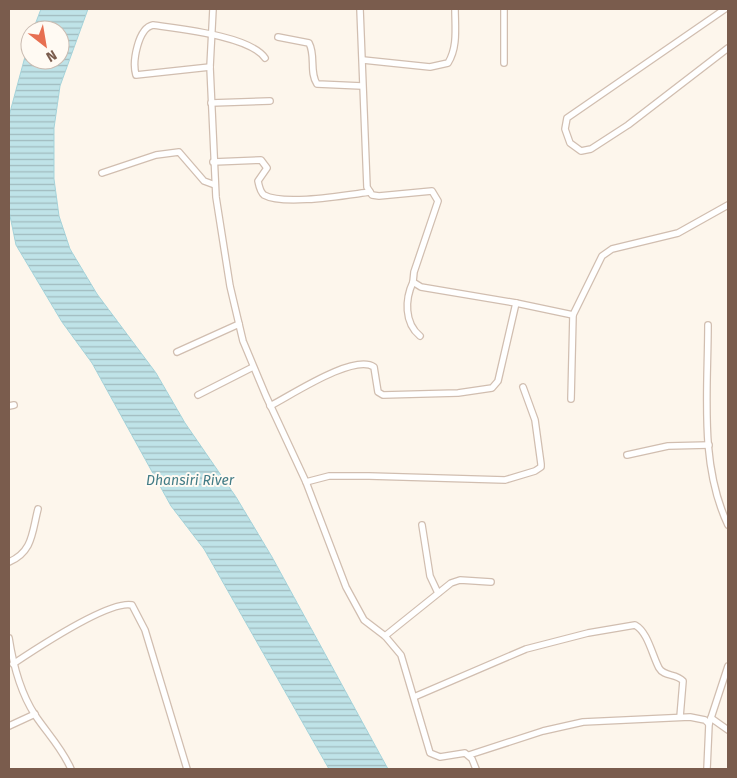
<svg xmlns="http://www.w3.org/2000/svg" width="737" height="778" viewBox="0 0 737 778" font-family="'Fira Sans',sans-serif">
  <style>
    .water { fill: url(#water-rules); stroke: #a5d3da }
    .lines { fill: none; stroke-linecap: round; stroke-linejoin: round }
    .street-casing { stroke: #d1beb0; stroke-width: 8 }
    .street { stroke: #fff; stroke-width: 5.5 }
    .labels { text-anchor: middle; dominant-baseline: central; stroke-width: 4; stroke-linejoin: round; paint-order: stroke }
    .water-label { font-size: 14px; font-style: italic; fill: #437c86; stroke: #fffaf3 }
  </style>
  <defs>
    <pattern id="water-rules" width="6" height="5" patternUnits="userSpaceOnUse" patternTransform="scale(1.25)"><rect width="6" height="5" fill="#bfe3e8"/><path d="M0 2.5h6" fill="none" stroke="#a0bbbe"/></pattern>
  </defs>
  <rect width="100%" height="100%" fill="#fdf6ec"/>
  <polygon class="water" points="41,9 88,9 60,86 54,128 54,179 59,216 70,249 97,294 156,373 185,423 236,497 272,557 388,769 329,769 204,549 171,506 92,363 62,322 16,245 9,211 9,116 30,38 30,60 60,60 60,30 33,30"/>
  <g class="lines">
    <defs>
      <g id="street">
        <polyline points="213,9 210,67 216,197 230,286 243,341 266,396 306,482 346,587 364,620 385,636 401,655 430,753 440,757 465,753 472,759 476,769"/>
        <polyline points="360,9 367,187 372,195 379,196 432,191 438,201 414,272 413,282 421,287 516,303 573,315"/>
        <polyline points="504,9 504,63"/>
        <polyline points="725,9 567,118 565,129 570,143 581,151 591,149 628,125 728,48"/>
        <path d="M278,37L309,43C316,56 309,72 317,84L362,86"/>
        <path d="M363,60L430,67L448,63C458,47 455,27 455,9"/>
        <path d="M210,67L136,75C132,62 138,28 153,25C180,29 250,36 265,58"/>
        <polyline points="211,103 270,101"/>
        <path d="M213,162L261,160L267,168L258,181C259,186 260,192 264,195C284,206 346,195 370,192"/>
        <polyline points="102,173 156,155 179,152 204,181 215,185"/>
        <path d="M413,282C405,299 404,323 420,336"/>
        <path d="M708,325C708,391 699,464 728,525"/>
        <polyline points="177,352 239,324"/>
        <polyline points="198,395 253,367"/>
        <polyline points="571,399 573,315 602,256 612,249 678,233 728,205"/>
        <polyline points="9,406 14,405"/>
        <path d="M270,406C290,396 354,353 374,367L378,392L383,395L458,393L492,388L498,381L516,303"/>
        <polyline points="627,455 668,446 709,445"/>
        <polyline points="306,482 329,476 369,476 505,480 535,471 541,467 541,464 535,420 523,387"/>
        <polyline points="422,525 430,576 438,593"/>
        <path d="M9,562C33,552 32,532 38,509"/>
        <polyline points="385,636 451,583 460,580 491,582"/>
        <path d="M9,638C13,664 20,692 35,715C47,733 62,748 71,769"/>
        <path d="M13,664C34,650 109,600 132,605L145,630L187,769"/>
        <path d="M414,697L526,649L588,633L635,625C648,632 652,655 659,668C664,677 676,673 683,681L680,717"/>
        <polyline points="711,718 728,730"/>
        <polyline points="709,724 728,666"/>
        <polyline points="9,726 35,714"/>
        <polyline points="469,755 543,731 583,722 690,717 705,720 709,724 707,769"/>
      </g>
    </defs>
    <use href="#street" class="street-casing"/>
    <use href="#street" class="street"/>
  </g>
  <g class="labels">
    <g class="water-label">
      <text x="190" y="480">Dhansiri River</text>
    </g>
  </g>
  <rect width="737" height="778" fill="none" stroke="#7a5c4d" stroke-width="20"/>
  <g transform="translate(45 45) rotate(149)"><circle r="24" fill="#fffaf3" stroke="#cabbb1"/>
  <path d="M0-4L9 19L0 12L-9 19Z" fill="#e76f51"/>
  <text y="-8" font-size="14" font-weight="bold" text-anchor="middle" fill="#7a5c4d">N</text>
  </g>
</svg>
